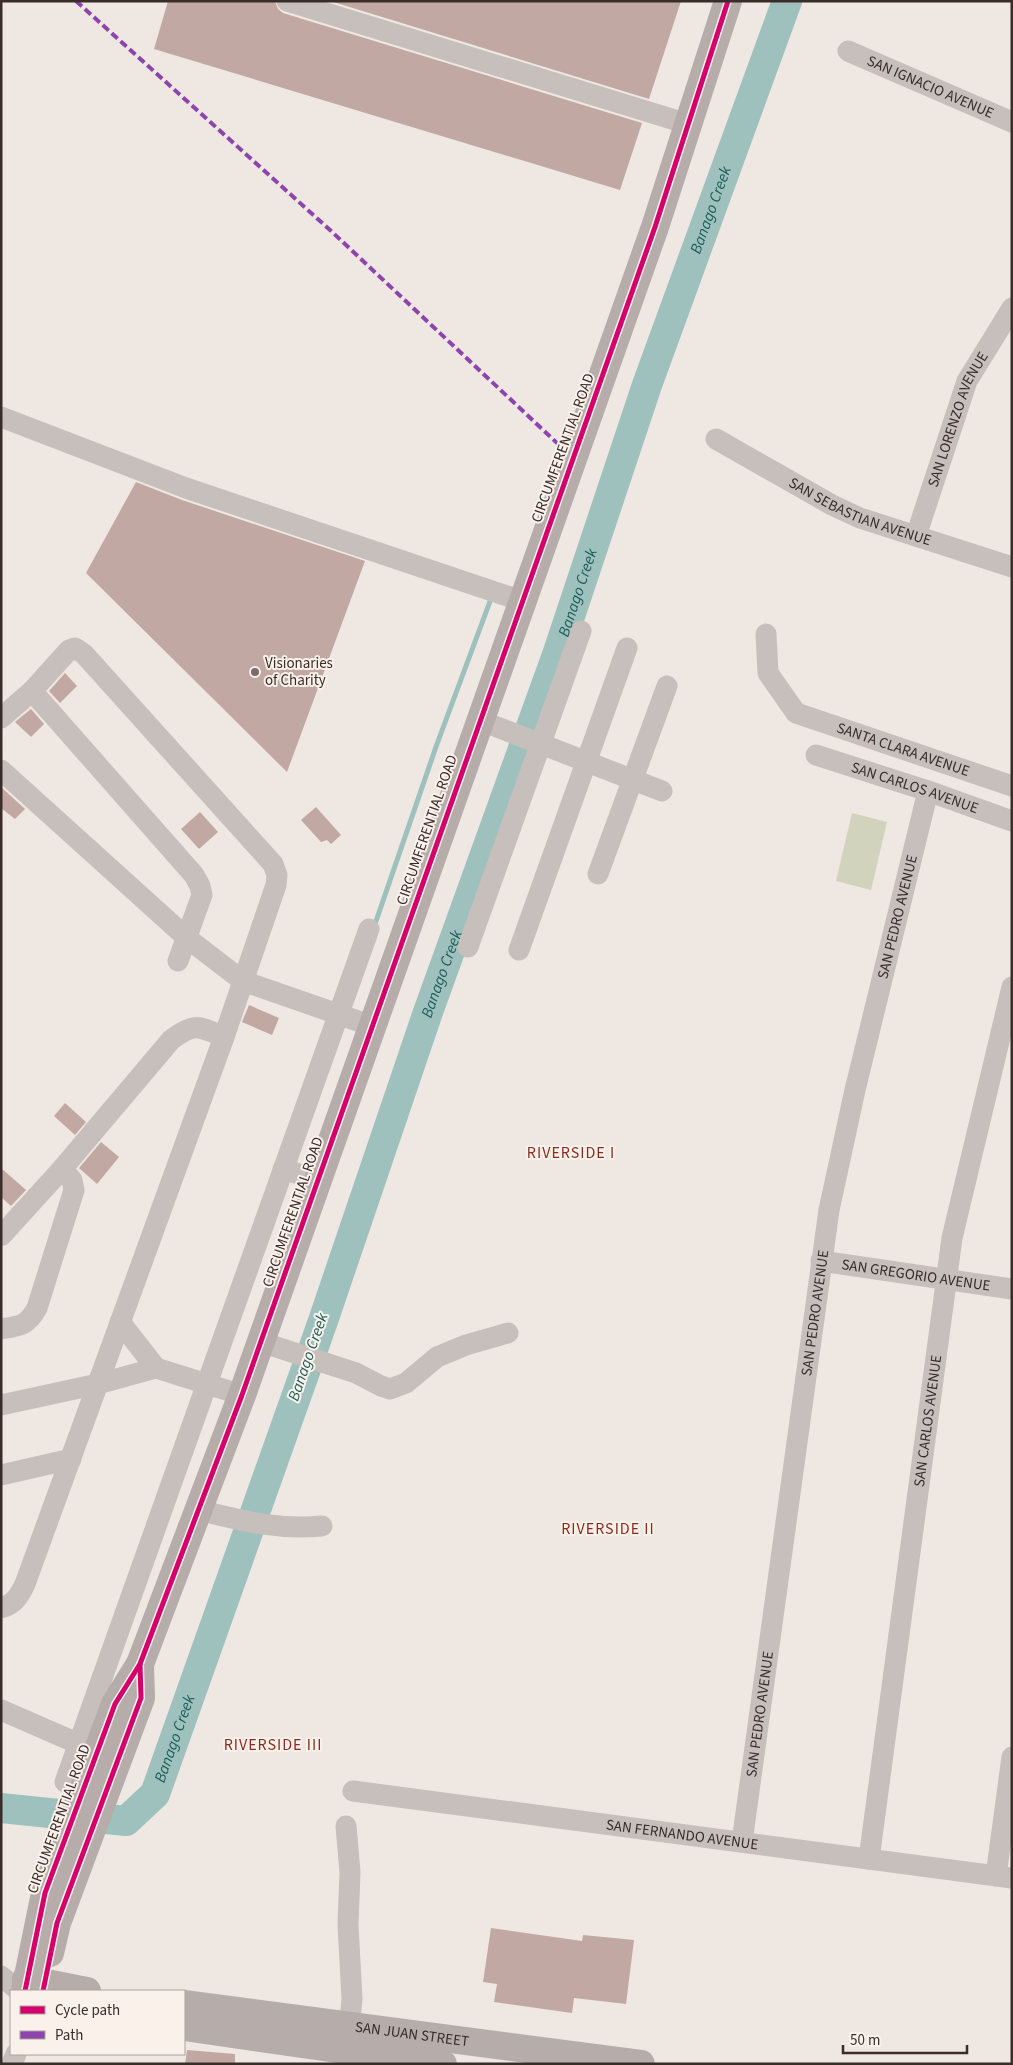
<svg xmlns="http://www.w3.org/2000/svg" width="1013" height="2065" viewBox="0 0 1013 2065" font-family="'Source Sans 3',sans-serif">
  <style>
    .green { fill: #d2d3bc }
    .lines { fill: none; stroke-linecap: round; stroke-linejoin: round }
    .stream { stroke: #9ec1bd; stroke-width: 5 }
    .river { stroke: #9ec1bd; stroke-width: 30 }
    .building { fill: #c2a8a3 }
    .minor { stroke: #c7bfbb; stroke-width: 21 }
    .major { stroke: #b6adaa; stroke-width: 28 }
    .quiet { stroke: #8e44ad; stroke-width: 4; stroke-dasharray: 8 4; stroke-linecap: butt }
    .cycleway-casing { stroke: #faf1ea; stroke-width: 8 }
    .cycleway { stroke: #d6006c; stroke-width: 5 }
    .poi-dot { fill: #786d6a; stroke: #faf1ea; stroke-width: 2 }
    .labels { text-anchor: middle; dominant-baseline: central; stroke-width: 4; stroke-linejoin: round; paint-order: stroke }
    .street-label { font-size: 15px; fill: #392c29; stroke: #faf1ea }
    .poi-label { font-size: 15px; fill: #392c29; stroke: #faf1ea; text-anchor: start }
    .water-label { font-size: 16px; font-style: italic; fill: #1c5c58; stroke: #faf1ea }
    .neighbourhood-label { font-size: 16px; letter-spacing: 1px; fill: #8b2a1f; stroke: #faf1ea }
  </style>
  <rect width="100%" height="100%" fill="#eee7e2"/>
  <polygon class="green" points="852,813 887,822 871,890 836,881"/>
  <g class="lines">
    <g class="stream">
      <polyline points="374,927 437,744 492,596"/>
      <polyline points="58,1815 68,1787"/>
    </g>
    <path class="river" id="s1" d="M1,1808L126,1821L155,1794L323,1321L428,1012L558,652L647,385L787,1"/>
  </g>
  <g class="building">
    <polygon points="168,1 275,1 278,9 283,13 642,123 620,190 154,49"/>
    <polygon points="330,1 681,1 649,99"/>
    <polygon points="136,482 182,500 365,561 287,772 86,573"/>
    <polygon points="65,673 77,686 60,703 49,691"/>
    <polygon points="31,709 44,724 31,737 15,722"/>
    <polygon points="1,787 25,809 15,819 1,808"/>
    <polygon points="316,807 341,835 331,844 327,840 321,842 301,820"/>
    <polygon points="200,812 218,832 199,849 181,829"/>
    <polygon points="249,1005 279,1018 272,1035 242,1022"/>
    <polygon points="65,1103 86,1122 75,1135 54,1116"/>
    <polygon points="101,1142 119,1157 97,1184 79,1168"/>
    <polygon points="1,1168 26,1190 11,1206 1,1197"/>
    <polygon points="491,1928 582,1941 583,1935 634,1940 626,2004 574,1998 572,2013 494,2002 497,1984 483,1982"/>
    <polygon points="187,2050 235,2054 235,2064 185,2064"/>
  </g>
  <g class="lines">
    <g class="minor">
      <polyline points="287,1 688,124"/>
      <path id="s2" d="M848,51L1012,122"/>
      <polyline points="1,417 186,488 522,601"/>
      <path id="s3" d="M716,439L832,505L860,518L1012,567"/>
      <path id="s4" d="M916,536L967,381L1012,308"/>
      <path id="s5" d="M766,634L768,673L796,713L1012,786"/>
      <polyline points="32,691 194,875 200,886 202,895 178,961"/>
      <path d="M1,718L32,691L69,650L75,648L84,654L273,864L277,875L276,885L224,1037L25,1584C19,1596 15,1604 1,1608"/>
      <polyline points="479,720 662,791"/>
      <path id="s6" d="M816,755L928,791L1012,821"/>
      <polyline points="1,770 187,938 243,981 372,1026"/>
      <polyline points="598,874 667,686"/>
      <polyline points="468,947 581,631"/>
      <polyline points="519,950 627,648"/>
      <polyline points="283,1169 318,1180"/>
      <path d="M1,1236L62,1169L171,1040C194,1022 199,1026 224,1037"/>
      <path id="s7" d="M821,1261L1012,1289"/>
      <polyline points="120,1322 156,1368"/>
      <path d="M1,1329C20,1326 27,1326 37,1308L74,1190L72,1180L62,1169"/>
      <polyline points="261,1342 356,1373 381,1386 390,1389 406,1383 437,1357 466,1345 508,1333"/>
      <polyline points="1,1405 98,1384 156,1368 242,1395"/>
      <polyline points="1,1475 71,1459"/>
      <path d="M198,1510C243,1521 276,1530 322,1526"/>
      <polyline points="1,1710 79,1744"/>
      <polyline points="65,1782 369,929"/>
      <path id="s8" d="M353,1791L1012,1878"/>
      <polyline points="346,1826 350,1872 348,1925 352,1999 348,2040"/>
      <path id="s9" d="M742,1842L829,1210L855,1090L928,791"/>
      <path id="s10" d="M869,1859L952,1238L1012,987"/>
      <polyline points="996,1876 1012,1757"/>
      <polyline points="1,1976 19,1991"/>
      <polyline points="12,2064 16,2054"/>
    </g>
    <g class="major">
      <polyline points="50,1953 57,1923 141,1698 140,1664"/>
      <polyline points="26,1979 87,1991"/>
      <polyline points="25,1991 45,1893 115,1704 140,1664 242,1395 655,227 728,1"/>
      <path id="s11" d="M184,2004L641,2064"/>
      <polyline points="184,2027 443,2064"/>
    </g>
    <polyline class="quiet" points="76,1 330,230 573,458"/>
    <defs>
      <g id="cycleway">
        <polyline points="25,1991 45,1893 115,1704 140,1664 242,1395 655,227 728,1"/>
        <polyline points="43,1991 57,1923 141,1698 140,1664"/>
      </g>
    </defs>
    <use href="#cycleway" class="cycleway-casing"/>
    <use href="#cycleway" class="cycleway"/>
  </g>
  <circle class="poi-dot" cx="255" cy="672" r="5"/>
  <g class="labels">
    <g class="street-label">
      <text stroke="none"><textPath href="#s2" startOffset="90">SAN IGNACIO AVENUE</textPath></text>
      <text stroke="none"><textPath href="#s4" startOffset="124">SAN LORENZO AVENUE</textPath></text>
      <text transform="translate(563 448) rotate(-70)">CIRCUMFERENTIAL ROAD</text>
      <text stroke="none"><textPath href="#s3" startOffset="162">SAN SEBASTIAN AVENUE</textPath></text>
      <text stroke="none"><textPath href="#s5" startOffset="201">SANTA CLARA AVENUE</textPath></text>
      <text stroke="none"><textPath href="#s6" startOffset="104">SAN CARLOS AVENUE</textPath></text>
      <text transform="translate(427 830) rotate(-71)">CIRCUMFERENTIAL ROAD</text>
      <text stroke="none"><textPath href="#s9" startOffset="939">SAN PEDRO AVENUE</textPath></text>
      <text transform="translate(293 1212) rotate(-71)">CIRCUMFERENTIAL ROAD</text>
      <text stroke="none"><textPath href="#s7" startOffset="96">SAN GREGORIO AVENUE</textPath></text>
      <text stroke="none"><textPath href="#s9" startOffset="534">SAN PEDRO AVENUE</textPath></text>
      <text stroke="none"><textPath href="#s10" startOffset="442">SAN CARLOS AVENUE</textPath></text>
      <text stroke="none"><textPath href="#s9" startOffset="129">SAN PEDRO AVENUE</textPath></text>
      <text transform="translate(59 1819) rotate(-70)">CIRCUMFERENTIAL ROAD</text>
      <text stroke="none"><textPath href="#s8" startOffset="332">SAN FERNANDO AVENUE</textPath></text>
      <text stroke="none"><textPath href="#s11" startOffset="230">SAN JUAN STREET</textPath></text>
    </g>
    <g class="poi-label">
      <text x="265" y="663">Visionaries<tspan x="265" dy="17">of Charity</tspan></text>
    </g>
    <g class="water-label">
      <text stroke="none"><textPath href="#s1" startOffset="1844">Banago Creek</textPath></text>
      <text stroke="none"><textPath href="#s1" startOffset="1439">Banago Creek</textPath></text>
      <text stroke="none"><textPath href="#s1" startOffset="1034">Banago Creek</textPath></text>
      <text transform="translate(308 1357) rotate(-71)">Banago Creek</text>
      <text stroke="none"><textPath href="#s1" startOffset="224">Banago Creek</textPath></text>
    </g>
    <g class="neighbourhood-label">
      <text x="571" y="1153">RIVERSIDE I</text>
      <text x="608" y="1529">RIVERSIDE II</text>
      <text x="273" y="1745">RIVERSIDE III</text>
    </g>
  </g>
  <rect width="1013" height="2065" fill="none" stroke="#392c29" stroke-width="5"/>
  <rect x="10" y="1990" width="175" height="65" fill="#faf1ea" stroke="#ada29d"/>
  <rect x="20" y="2006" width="25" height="8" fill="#d6006c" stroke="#ada29d"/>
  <text x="55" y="2015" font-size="15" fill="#392c29">Cycle path</text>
  <rect x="20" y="2031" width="25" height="8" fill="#8e44ad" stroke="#ada29d"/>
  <text x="55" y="2040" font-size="15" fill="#392c29">Path</text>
  <path d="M843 2045v8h124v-8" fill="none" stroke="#392c29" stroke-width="2.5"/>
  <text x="850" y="2045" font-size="15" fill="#392c29" stroke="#faf1ea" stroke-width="4" paint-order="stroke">50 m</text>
</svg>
